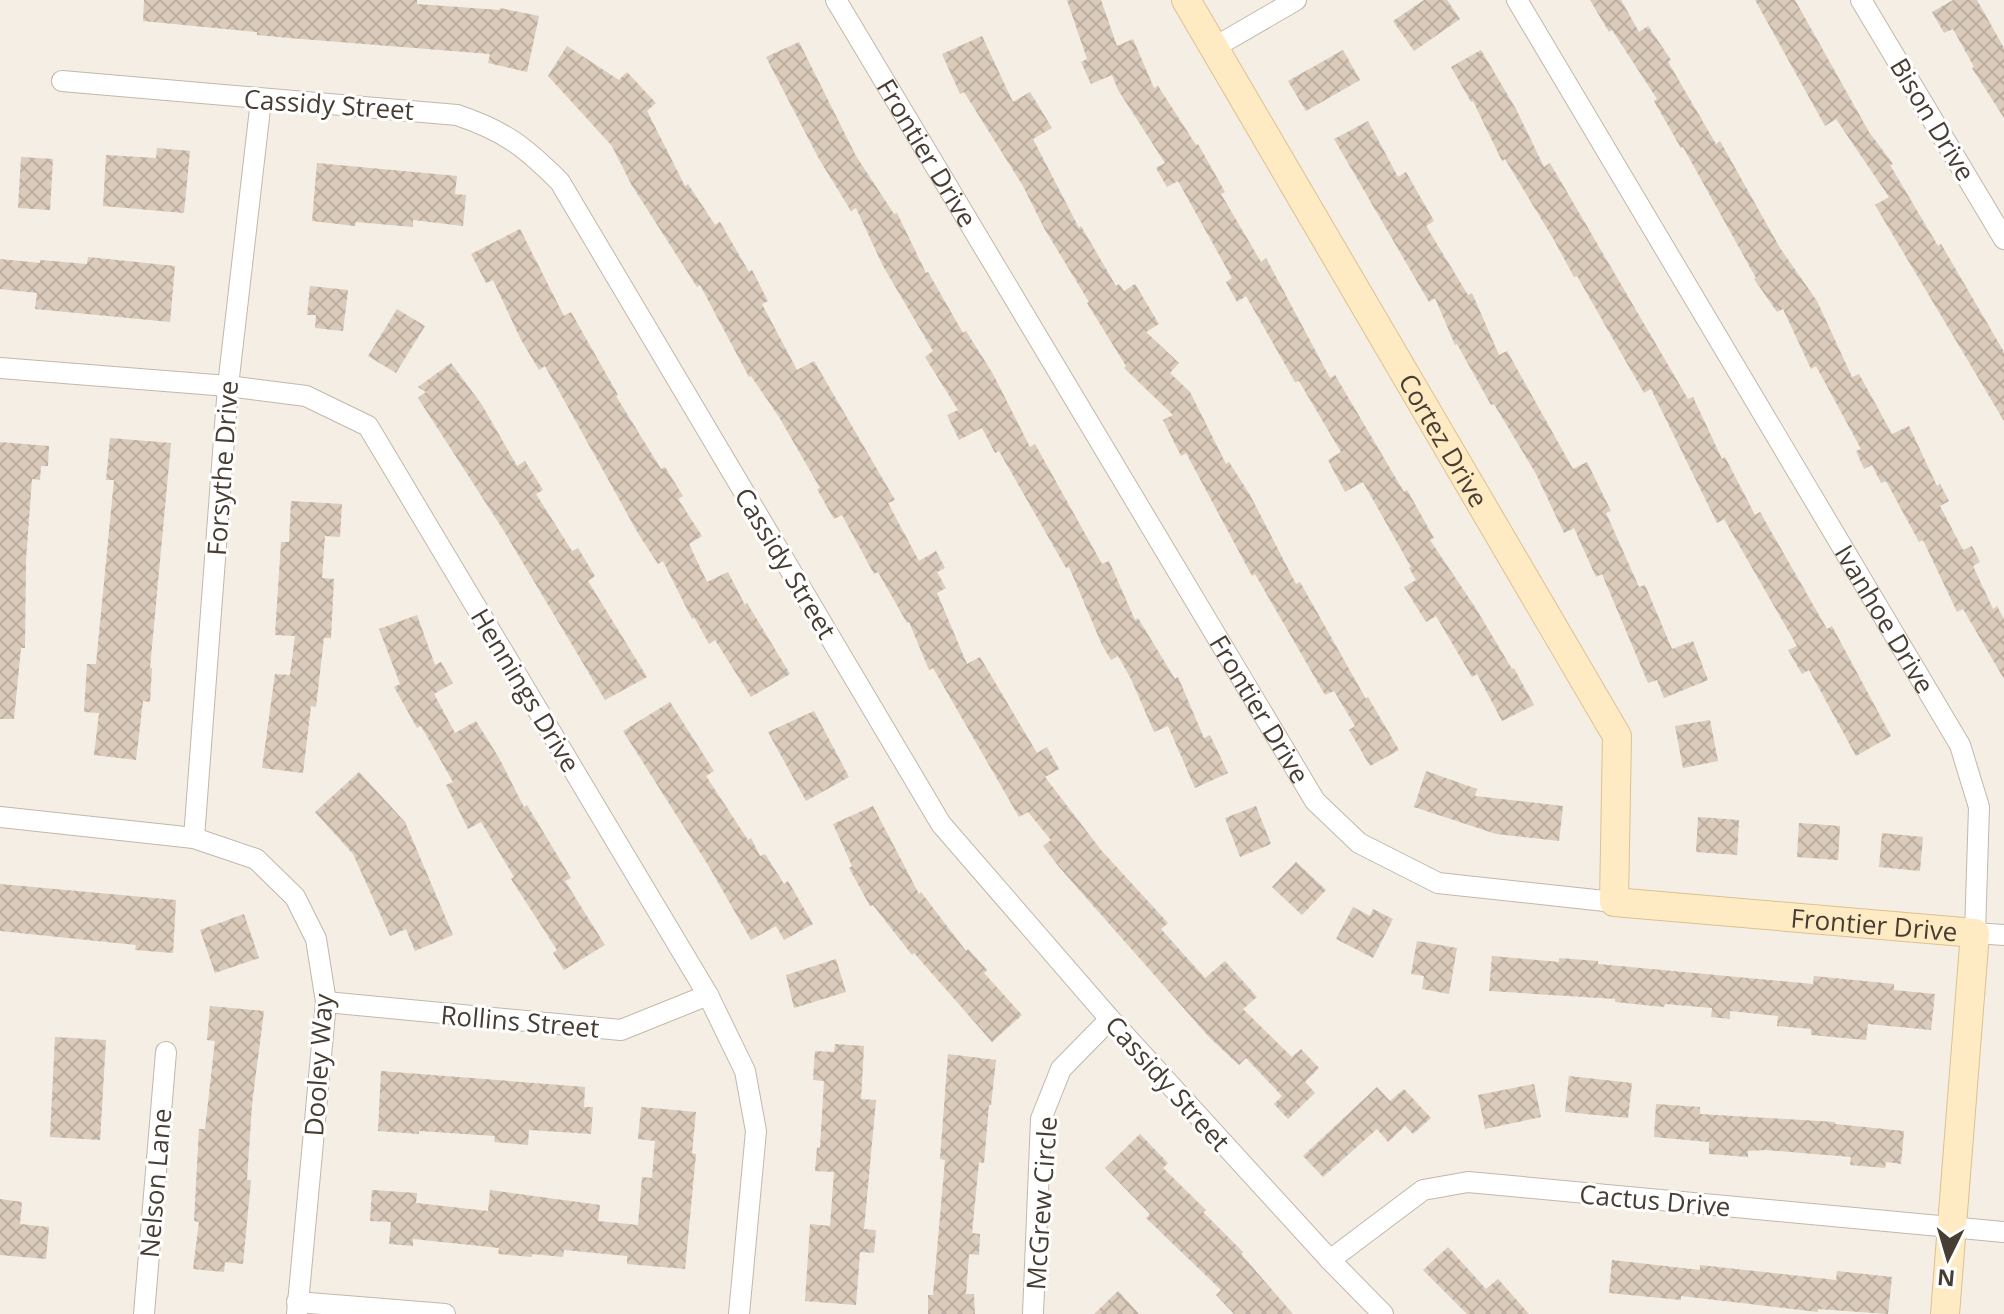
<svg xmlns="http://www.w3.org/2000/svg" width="2004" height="1314" viewBox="0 0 2004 1314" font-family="'Open Sans',sans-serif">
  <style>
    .building { fill: url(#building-cross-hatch) }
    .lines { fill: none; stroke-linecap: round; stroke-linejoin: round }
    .street-casing { stroke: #c3b7a9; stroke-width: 22 }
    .secondary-casing { stroke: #dcc191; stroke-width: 30 }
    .street { stroke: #fff; stroke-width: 20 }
    .secondary { stroke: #ffebc3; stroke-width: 28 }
    .labels { text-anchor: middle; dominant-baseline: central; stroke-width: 6; stroke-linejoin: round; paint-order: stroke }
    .street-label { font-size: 26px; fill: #473d33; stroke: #fff }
  </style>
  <defs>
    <pattern id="building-cross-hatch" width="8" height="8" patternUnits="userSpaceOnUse" patternTransform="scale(2)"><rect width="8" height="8" fill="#dacbbb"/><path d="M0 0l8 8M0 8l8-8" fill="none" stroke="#bcafa1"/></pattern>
  </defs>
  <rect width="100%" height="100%" fill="#f4eee4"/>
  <g class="building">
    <polygon points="144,0 417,0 417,4 500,10 500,8 539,16 527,72 488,63 490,54 289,38 257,35 257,32 143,21"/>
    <polygon points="1067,0 1101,0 1117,46 1133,39 1154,88 1158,86 1196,145 1198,144 1225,192 1221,194 1261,262 1266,258 1330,378 1335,375 1404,492 1407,490 1434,538 1430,540 1475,607 1512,669 1514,668 1534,705 1502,721 1477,674 1472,677 1436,616 1426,622 1404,587 1416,580 1409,568 1411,567 1363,482 1345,492 1328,460 1341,452 1299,381 1295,382 1246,296 1237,302 1226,282 1232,278 1178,181 1167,187 1156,168 1165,163 1118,90 1112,75 1091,84 1081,62 1087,59"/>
    <polygon points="1424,0 1447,0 1460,19 1414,51 1393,21"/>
    <polygon points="1590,0 1621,0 1639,32 1648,26 1671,60 1668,62 1716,144 1720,141 1780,248 1817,301 1852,377 1859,374 1892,434 1909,426 1937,486 1940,484 1949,501 1940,506 1963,550 1972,546 1980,562 1973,566 1993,609 1997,606 2004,619 2004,679 1963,609 1957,612 1923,540 1919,542 1886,481 1881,483 1872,465 1864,469 1856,451 1861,449 1816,366 1811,369 1783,309 1777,312 1754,279 1756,278 1683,147 1681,148 1654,101 1657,99 1612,30 1609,32"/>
    <polygon points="1755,0 1795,0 1869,132 1893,164 1890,165 1938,246 1941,244 2004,352 2004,421 1875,205 1889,197 1836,119 1825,126"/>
    <polygon points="1953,0 1977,0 2004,48 2004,118 1972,68 1974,67 1953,29 1944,33 1932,12"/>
    <polygon points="982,36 1013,102 1030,92 1052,128 1033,139 1079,228 1081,226 1116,286 1119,284 1124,291 1135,284 1159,324 1146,332 1179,363 1170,373 1190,392 1226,464 1229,462 1250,495 1296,584 1300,582 1366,699 1368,697 1399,750 1370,766 1349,730 1355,726 1334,691 1325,695 1255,574 1252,576 1186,453 1181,456 1163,420 1173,415 1124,368 1126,366 1087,303 1089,302 1044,228 1023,186 964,92 960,94 942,54"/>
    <polygon points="799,42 856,156 894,214 897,213 926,273 928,272 963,333 966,331 993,374 1030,447 1035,444 1102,564 1109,561 1135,620 1138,618 1175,679 1178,677 1204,738 1210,735 1228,773 1195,788 1168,726 1154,732 1131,679 1118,656 1111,660 1102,645 1069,567 1066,568 999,451 995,453 982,428 959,440 947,415 958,410 925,357 933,351 883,266 856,208 851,211 819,159 766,57"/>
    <polygon points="567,46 619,80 627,72 656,103 647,111 685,186 688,184 715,225 720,222 749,272 752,270 768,301 762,304 797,370 814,361 895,500 888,503 919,561 936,551 945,568 937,572 946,588 937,593 967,664 980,657 1037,753 1047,747 1059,769 1045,777 1101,850 1168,923 1161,929 1205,978 1225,961 1257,997 1243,1009 1292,1057 1301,1049 1319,1068 1305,1082 1315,1093 1288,1119 1274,1104 1282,1096 1246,1058 1239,1065 1209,1037 1059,867 1043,846 1051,840 1028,812 1019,817 933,668 929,670 909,622 907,623 878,572 874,574 842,515 834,519 817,489 820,488 779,417 751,376 749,377 700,285 697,287 631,184 612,146 548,76"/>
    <polygon points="1343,50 1360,80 1306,111 1288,81"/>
    <polygon points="1481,50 1516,109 1544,167 1550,163 1688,399 1693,397 1722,459 1725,457 1755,515 1760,512 1827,629 1832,626 1891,736 1856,756 1809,670 1802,674 1788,650 1797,646 1724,519 1717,523 1651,389 1644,393 1577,276 1574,277 1554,240 1505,159 1502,161 1473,101 1471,102 1451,67"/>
    <polygon points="1368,121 1398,177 1406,172 1434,221 1426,226 1468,295 1472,293 1499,355 1507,351 1573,469 1587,462 1611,511 1606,513 1639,587 1645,585 1672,649 1693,641 1708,680 1664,698 1657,680 1648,683 1602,574 1596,577 1574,528 1564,533 1536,474 1494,404 1491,405 1457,344 1455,345 1435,298 1429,302 1334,139"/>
    <polygon points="157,148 190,151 184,213 103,206 106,155 156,158"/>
    <polygon points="21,157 53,159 50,210 18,208"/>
    <polygon points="317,163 457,176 455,194 466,195 463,226 413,220 413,227 356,222 355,226 312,221"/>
    <polygon points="520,229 564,316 571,312 618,395 616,396 661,469 665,467 683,496 678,499 702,536 689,544 707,582 728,572 745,605 747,603 790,674 751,697 715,640 709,644 694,617 692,619 663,561 658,564 639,535 545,366 539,370 520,338 493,280 486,283 471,254"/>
    <polygon points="88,257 175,266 170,322 35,309 37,293 0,289 0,259 40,263 40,260 87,264"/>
    <polygon points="310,286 348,290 343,331 315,328 316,315 307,315"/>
    <polygon points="397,309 425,326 396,373 368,356"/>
    <polygon points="451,363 482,405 517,466 525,461 543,490 536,494 572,551 578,548 595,576 588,581 647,677 605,700 502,528 418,398 426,392 418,387"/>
    <polygon points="110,438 171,443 150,668 152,668 150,702 143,701 136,760 94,755 99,713 84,712 87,664 96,664 114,480 106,480"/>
    <polygon points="0,442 49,446 48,466 41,466 40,480 32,479 26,559 25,648 21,648 14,719 0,719"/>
    <polygon points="291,501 342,504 340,537 325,536 322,578 334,579 331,638 324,638 316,707 311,706 303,773 262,768 275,674 290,675 295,636 275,635 281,542 289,542"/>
    <polygon points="417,615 435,665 441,662 453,683 434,694 455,733 476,721 499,758 524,807 527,805 571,878 565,881 605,945 564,970 553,953 557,950 511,879 514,877 481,822 468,829 446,785 453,782 421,726 417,728 394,687 400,684 379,629"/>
    <polygon points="670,702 714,771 706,776 748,840 751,838 760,856 765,854 784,884 788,881 813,924 784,940 776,926 751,940 708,865 623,731"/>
    <polygon points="814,711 849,777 806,801 768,732"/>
    <polygon points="1710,720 1718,761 1683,768 1675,726"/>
    <polygon points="1426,771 1477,789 1475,796 1563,806 1559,841 1496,834 1414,807"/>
    <polygon points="359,772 405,822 453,935 415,951 406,929 390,936 353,854 315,812"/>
    <polygon points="873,806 919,894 921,892 966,951 968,949 987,970 984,973 1022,1015 992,1042 914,953 912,955 873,905 870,906 849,868 852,866 833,824"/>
    <polygon points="1256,806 1271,844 1240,857 1225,818"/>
    <polygon points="1698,817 1739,820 1737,855 1696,852"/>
    <polygon points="1799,823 1840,826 1838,860 1797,857"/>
    <polygon points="1882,833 1923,837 1920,871 1879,867"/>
    <polygon points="1296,862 1326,890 1302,915 1272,887"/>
    <polygon points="0,884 176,900 173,953 135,950 136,945 0,931"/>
    <polygon points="1353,907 1370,916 1373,909 1393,919 1373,958 1336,939"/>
    <polygon points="244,914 259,958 215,973 200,930"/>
    <polygon points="1417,941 1457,948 1449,994 1422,989 1424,976 1411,974"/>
    <polygon points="1492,956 1559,962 1559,958 1598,961 1598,964 1813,984 1814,976 1894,984 1894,990 1935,994 1931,1030 1868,1024 1866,1040 1811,1035 1811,1029 1777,1026 1778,1016 1730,1011 1730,1019 1711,1017 1712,1008 1665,1004 1664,1007 1615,1002 1615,999 1489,991"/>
    <polygon points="836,959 846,992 794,1008 786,975"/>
    <polygon points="210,1006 264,1011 252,1104 247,1180 251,1180 243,1264 225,1262 224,1272 193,1269 199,1222 194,1221 199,1129 205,1129 215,1041 207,1040"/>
    <polygon points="55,1037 106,1040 100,1140 50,1137"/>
    <polygon points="835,1044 864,1046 861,1099 876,1100 864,1229 876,1230 874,1253 860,1252 856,1305 805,1301 810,1224 830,1226 834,1172 815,1171 817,1147 820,1148 824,1081 813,1080 815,1051 834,1052"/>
    <polygon points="948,1054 996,1060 991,1105 989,1105 984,1163 979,1162 972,1233 980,1234 979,1255 969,1254 966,1294 974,1294 975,1314 928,1314 928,1295 933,1295 945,1160 940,1159"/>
    <polygon points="381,1071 585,1087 584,1107 593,1107 591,1134 529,1130 528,1145 494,1142 495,1136 419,1131 419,1134 378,1131"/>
    <polygon points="1569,1076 1632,1083 1628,1118 1565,1112"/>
    <polygon points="1534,1084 1541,1117 1485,1129 1478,1095"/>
    <polygon points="1377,1087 1390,1101 1404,1089 1431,1118 1413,1134 1405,1126 1388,1142 1377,1129 1323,1177 1303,1156"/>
    <polygon points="1656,1104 1700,1107 1700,1114 1835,1122 1835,1124 1904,1131 1901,1164 1886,1162 1885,1168 1850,1165 1851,1157 1766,1150 1748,1151 1748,1157 1709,1154 1709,1142 1654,1137"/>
    <polygon points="641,1107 696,1112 692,1153 696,1154 685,1269 627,1264 627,1256 564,1250 563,1257 532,1254 532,1257 498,1254 499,1248 413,1239 413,1246 389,1244 391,1222 370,1221 372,1190 417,1193 416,1203 488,1211 490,1190 600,1205 598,1221 638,1225 642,1177 652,1178 655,1141 638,1139"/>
    <polygon points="1140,1134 1168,1163 1163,1168 1206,1210 1203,1212 1243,1252 1241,1254 1293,1314 1234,1314 1216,1295 1221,1290 1146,1218 1150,1214 1105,1168"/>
    <polygon points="0,1199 22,1202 20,1224 49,1227 46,1259 0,1255"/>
    <polygon points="1448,1247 1486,1289 1498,1279 1529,1314 1467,1314 1423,1270"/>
    <polygon points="1612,1260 1700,1270 1700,1265 1836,1280 1837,1271 1892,1277 1888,1314 1818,1309 1818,1312 1681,1296 1681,1300 1609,1293"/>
    <polygon points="1118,1291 1139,1314 1094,1314"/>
  </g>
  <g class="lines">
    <defs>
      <g id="street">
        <path id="s1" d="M836,0L1315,801L1359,843L1438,883L1614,902"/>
        <path id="s2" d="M1517,0L1960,745L1979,807L1975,933L2004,935"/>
        <polyline points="1861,0 2004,239"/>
        <polyline points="1215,47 1296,0"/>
        <path d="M62,81L457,115C505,131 525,147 560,182L941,824L1110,1019L1330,1260L1383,1314"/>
        <polyline points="0,368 228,386 306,396 368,426 708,995 745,1071 756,1131 739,1314"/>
        <polyline points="0,817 194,838 256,859 295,897 316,939 326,1002 297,1314"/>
        <polyline points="194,838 228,386 261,100"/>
        <polyline points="326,1002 621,1030 708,995"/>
        <polyline points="1330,1260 1423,1190 1468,1182 2004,1232"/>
        <polyline points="297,1302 445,1314"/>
        <polyline points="144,1314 166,1052"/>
        <polyline points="1033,1314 1041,1119 1061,1069 1110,1019"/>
      </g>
      <g id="secondary">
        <path id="s3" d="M1186,0L1617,736L1614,902L1975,933L1945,1314"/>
      </g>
    </defs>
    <use href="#street" class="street-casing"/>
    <use href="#secondary" class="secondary-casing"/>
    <use href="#street" class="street"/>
    <use href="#secondary" class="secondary"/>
  </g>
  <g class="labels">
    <g class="street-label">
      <text transform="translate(329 104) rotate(4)">Cassidy Street</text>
      <text transform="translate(1933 119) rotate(59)">Bison Drive</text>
      <text stroke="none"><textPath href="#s1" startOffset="178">Frontier Drive</textPath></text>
      <text stroke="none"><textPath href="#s3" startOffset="510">Cortez Drive</textPath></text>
      <text transform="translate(222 468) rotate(-86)">Forsythe Drive</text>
      <text transform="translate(786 563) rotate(59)">Cassidy Street</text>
      <text stroke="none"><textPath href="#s2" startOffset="720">Ivanhoe Drive</textPath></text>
      <text transform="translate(526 690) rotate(59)">Hennings Drive</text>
      <text stroke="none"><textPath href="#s1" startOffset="826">Frontier Drive</textPath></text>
      <text stroke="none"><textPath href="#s3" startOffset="1280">Frontier Drive</textPath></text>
      <text transform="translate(520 1021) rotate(5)">Rollins Street</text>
      <text transform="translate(318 1065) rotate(-86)">Dooley Way</text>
      <text transform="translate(1168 1083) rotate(48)">Cassidy Street</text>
      <text transform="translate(155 1183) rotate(-85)">Nelson Lane</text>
      <text transform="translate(1655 1200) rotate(5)">Cactus Drive</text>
      <text transform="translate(1041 1203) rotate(-86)">McGrew Circle</text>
    </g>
  </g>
  <g transform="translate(1948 1258) rotate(185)" stroke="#ffffff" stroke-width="6" paint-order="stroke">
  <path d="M0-6L14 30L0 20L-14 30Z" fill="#473d33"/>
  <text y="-12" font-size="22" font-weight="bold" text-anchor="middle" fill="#473d33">N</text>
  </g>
</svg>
